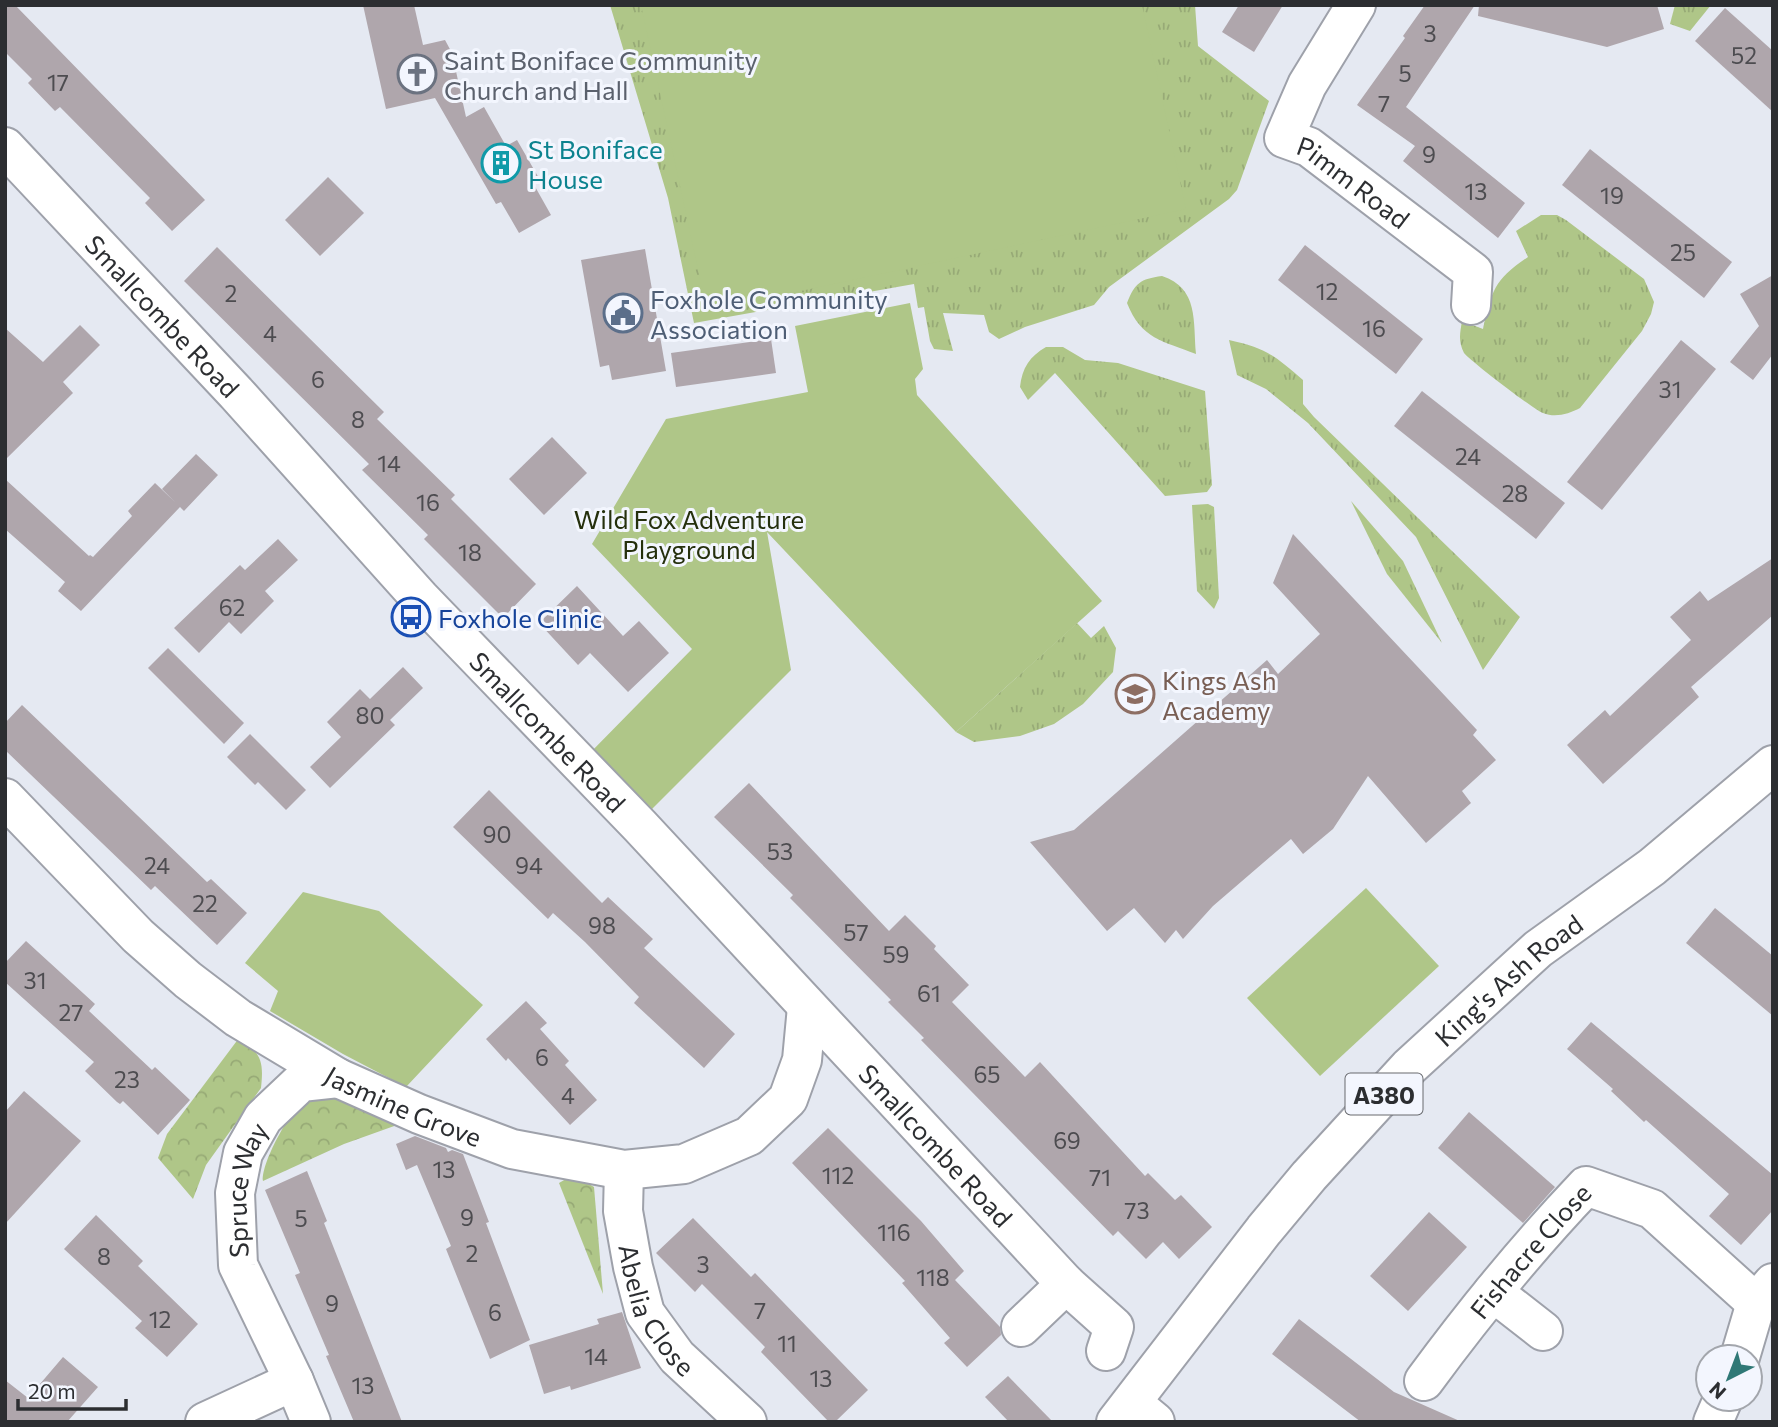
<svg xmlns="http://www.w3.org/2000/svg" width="1778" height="1427" viewBox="0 0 1778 1427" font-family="Commissioner,sans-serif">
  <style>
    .grass { fill: url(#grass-tufts) }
    .forest { fill: url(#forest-crowns) }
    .green { fill: #afc688 }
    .building { fill: #afa6ac }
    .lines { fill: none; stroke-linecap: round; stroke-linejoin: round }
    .minor-casing { stroke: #9ea1aa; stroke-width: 42 }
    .highway-casing { stroke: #9ea1aa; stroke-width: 42 }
    .minor { stroke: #fff; stroke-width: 38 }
    .highway { stroke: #fff; stroke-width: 38 }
    .labels { text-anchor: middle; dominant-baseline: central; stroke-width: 6; stroke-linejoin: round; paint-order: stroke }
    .number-label { font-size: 23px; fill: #4d4c50 }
    .shield { fill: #f3f6fe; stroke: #686a6e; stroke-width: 2 }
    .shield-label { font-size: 24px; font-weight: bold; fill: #2c2e31 }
    .worship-label { font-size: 26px; fill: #5b616d; stroke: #f3f6fe; text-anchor: start }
    .culture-label { font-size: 26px; fill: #0d838f; stroke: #f3f6fe; text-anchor: start }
    .street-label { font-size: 26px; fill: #2c2e31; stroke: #f3f6fe }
    .service-label { font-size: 26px; fill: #4e5e75; stroke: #f3f6fe; text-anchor: start }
    .park-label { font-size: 26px; fill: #25300d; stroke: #f3f6fe }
    .transit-label { font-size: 26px; fill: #164399; stroke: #f3f6fe; text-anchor: start }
    .education-label { font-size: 26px; fill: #785e54; stroke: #f3f6fe; text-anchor: start }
  </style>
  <defs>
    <pattern id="grass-tufts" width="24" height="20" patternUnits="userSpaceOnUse" patternTransform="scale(1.75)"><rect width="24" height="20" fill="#afc688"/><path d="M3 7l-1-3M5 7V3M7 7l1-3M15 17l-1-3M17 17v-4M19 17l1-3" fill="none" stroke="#97aa76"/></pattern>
    <pattern id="forest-crowns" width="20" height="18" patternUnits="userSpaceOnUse" patternTransform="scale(1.75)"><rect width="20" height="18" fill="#afc688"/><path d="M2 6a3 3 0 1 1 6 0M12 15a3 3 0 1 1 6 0" fill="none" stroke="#97aa76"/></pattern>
  </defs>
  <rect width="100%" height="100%" fill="#e5e9f2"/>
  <g class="grass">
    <polygon points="610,5 1195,5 1198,46 1269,101 1237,190 1229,199 1109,287 1094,305 1025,327 999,339 989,332 984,315 943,313 953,351 934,349 930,341 924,307 918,308 914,284 694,323 668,198"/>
    <polygon points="1675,5 1711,5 1690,31 1670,24"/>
    <path d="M1541,215H1557L1566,220L1644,279L1654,302L1651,314L1642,331L1580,408C1569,414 1555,418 1543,413C1534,410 1468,359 1464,353C1458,341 1460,333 1462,321L1483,329C1492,290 1494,280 1528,257L1516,231Z"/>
    <path d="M1162,276C1199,288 1193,322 1196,354C1163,341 1141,339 1127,303C1135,283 1140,279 1162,276Z"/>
    <path d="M1229,340C1266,348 1275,356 1303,380V404L1314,417L1520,617L1483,670L1416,537L1308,423L1266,389L1237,375Z"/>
    <path d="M1046,347H1063L1085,360L1118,363L1205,391L1212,485L1207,492L1165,496L1055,373L1028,400L1020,387C1022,368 1030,356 1046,347Z"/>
    <polygon points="1351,501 1403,561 1442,643 1387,574"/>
    <polygon points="1208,504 1214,507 1219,598 1214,609 1197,591 1192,505"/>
    <polygon points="1077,623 1091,638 1104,626 1116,648 1113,672 1083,704 1054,724 1020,736 974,742 956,732"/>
  </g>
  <g class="forest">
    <path d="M239,1038C261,1053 264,1061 261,1088L206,1165L193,1199L158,1158L167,1134Z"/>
    <path d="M324,1090L411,1120L344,1144L263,1181C261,1162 293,1105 309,1095C313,1093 319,1091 324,1090Z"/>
    <polygon points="566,1179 584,1181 594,1187 603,1294 559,1183"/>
  </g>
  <g class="green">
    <polygon points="641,5 1142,5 1186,209 707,311"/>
    <polygon points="910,303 923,369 915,379 917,395 1102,601 956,732 767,532 791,670 645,816 587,756 692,649 592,544 666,419 808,392 795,326"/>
    <polygon points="1366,888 1439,966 1320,1076 1247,998"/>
    <polygon points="303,892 379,911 483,1005 406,1087 343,1054 270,1011 278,991 245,963"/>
  </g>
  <g class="building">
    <polygon points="5,5 15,5 205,200 172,231 145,203 150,198 60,107 55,111 28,83 32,79 5,52"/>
    <polygon points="363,5 414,5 423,45 445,40 452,53 466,117 484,107 506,146 517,140 540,180 533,183 551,215 519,233 501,202 496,204 435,98 386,109"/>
    <polygon points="1239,5 1283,5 1254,52 1222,32"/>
    <polygon points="1425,5 1475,5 1406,107 1525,203 1498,238 1403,161 1415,146 1357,105 1405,38 1403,36"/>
    <polygon points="1479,5 1657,5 1664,29 1607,47 1478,16"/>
    <polygon points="1725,8 1773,51 1773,112 1695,41"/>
    <polygon points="1590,149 1732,262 1704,298 1562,185"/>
    <polygon points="328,177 364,213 320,256 285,220"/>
    <polygon points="1305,245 1423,339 1396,374 1278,280"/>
    <polygon points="217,247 384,412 377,419 455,495 451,499 536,584 503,618 424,539 428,535 362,470 369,464 184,281"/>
    <polygon points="645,249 666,371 612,380 609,365 600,367 581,260"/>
    <polygon points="1773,275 1773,354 1753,380 1730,362 1759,326 1740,294"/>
    <polygon points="80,325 100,345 63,382 73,393 5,460 5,328 43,362"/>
    <polygon points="771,339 776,373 676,387 671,353"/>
    <polygon points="1681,340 1716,369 1602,510 1567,482"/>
    <polygon points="1422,391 1565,503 1536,539 1394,426"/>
    <polygon points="552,437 587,473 544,515 509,479"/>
    <polygon points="196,454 218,475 184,511 180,507 81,611 58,591 65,582 5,529 5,479 89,556 90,555 93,557 132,516 128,511 155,483 176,503 162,489"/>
    <polygon points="1293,534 1477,730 1473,735 1496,760 1462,791 1471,803 1426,843 1368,776 1333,829 1303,854 1291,839 1213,906 1183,939 1176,930 1165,943 1134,908 1107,931 1030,842 1074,830 1267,660 1278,674 1320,634 1273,583"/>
    <polygon points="278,539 298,560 265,591 274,601 241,634 229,622 199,653 174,628 240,565 245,570"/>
    <polygon points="1773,558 1773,615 1691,687 1699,697 1603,784 1567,745 1605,710 1610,716 1691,640 1670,617 1700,591 1708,601"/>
    <polygon points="577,586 623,636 639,621 669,653 628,692 590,653 578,665 539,623"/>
    <polygon points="168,648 244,723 224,744 148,668"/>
    <polygon points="403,667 423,688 390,720 395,725 330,788 310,767 341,737 327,722 360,689 370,699"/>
    <polygon points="22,705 207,882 211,879 247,913 217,945 155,886 151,890 5,750 5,723"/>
    <polygon points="250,734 306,790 286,810 258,782 255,785 227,757"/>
    <polygon points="749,783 889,931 905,915 936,946 934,949 969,985 952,1002 1025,1077 1040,1062 1145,1176 1148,1173 1175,1200 1181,1195 1212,1227 1179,1259 1163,1242 1146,1259 1118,1231 1113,1236 921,1040 924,1038 888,1002 891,1000 790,898 793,895 714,817"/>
    <polygon points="489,790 602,903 608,897 653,939 644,948 735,1034 704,1068 634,1003 639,997 585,942 553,913 548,919 453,827"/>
    <polygon points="1715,908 1773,956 1773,1016 1686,943"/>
    <polygon points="26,941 95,1004 89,1011 152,1070 155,1067 190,1100 158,1135 123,1101 120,1104 117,1102 85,1071 94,1062 5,982 5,963"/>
    <polygon points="526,1001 547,1023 540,1029 569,1061 565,1065 597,1100 570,1125 508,1058 506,1061 486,1039"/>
    <polygon points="1591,1022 1773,1175 1773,1210 1741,1245 1709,1216 1729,1194 1646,1120 1644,1122 1611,1091 1613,1089 1567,1049"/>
    <polygon points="24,1091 81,1141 5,1224 5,1112"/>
    <polygon points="1469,1112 1555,1187 1523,1223 1438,1148"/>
    <polygon points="828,1128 921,1221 964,1271 955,1280 1000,1327 1001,1335 967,1367 944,1343 950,1338 902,1283 905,1281 792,1163"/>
    <polygon points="415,1136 446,1148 448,1152 452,1150 463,1154 489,1222 486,1223 530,1340 490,1359 446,1249 451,1246 417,1165 406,1170 396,1144"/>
    <polygon points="307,1171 327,1221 324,1223 402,1422 354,1422 326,1356 329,1355 295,1275 300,1273 265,1190"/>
    <polygon points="1429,1212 1467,1247 1408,1311 1370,1276"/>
    <polygon points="96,1215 143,1261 138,1266 198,1324 167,1357 135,1328 142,1321 64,1249"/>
    <polygon points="693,1218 751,1277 755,1273 868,1390 835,1422 829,1422 761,1352 765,1347 702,1284 695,1292 656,1253"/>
    <polygon points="622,1312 641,1368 571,1390 570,1386 544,1394 529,1345 599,1324 597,1319"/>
    <polygon points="1299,1319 1394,1392 1462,1422 1361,1422 1272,1354"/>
    <polygon points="63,1357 98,1387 67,1422 5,1422 5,1380 28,1398"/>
    <polygon points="1008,1376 1053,1422 1009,1422 985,1397"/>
  </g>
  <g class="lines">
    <defs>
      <g id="minor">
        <path id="s1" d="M1356,5L1307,85L1284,138L1309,147L1473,272L1471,305"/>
        <path id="s2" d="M5,147L236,393L420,598L640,826L1066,1284L1114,1327L1106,1351"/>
        <path id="s3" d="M5,798L138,936L188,980L238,1018L338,1078L419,1114L512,1149L624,1170L684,1164L749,1136L788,1099L802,1060L807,1007"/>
        <path id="s4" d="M624,1170L623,1211L633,1267L645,1313L677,1357L747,1422"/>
        <polyline points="1493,1292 1543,1331"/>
        <polyline points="1021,1327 1066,1284"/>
        <polyline points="1740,1357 1756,1303 1773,1283"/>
        <path id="s5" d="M1424,1381C1474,1313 1527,1248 1586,1186L1652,1209L1756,1303"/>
        <polyline points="1132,1403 1155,1422"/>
        <polyline points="205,1422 294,1381"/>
        <path id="s6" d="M311,1422L294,1381L238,1265L235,1193L243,1153L263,1118L301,1082L338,1078"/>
        <polyline points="1713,1422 1723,1399"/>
      </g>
      <g id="highway">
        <path id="s7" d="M1116,1422L1264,1230L1309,1176L1409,1067L1538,949L1652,867L1773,765"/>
      </g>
    </defs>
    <use href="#minor" class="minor-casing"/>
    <use href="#highway" class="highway-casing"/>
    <use href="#minor" class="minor"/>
    <use href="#highway" class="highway"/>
  </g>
  <defs>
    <symbol id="church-ring" viewBox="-11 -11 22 22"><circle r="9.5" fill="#f3f6fe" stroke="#6b7280" stroke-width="1.5"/><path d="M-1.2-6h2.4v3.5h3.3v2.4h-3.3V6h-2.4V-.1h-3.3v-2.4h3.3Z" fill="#6b7280"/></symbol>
    <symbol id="building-ring" viewBox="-11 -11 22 22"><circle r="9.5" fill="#f3f6fe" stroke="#0f9aa8" stroke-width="1.5"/><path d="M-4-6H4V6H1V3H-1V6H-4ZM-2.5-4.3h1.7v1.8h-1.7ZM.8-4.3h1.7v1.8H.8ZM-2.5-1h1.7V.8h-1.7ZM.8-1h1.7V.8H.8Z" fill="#0f9aa8"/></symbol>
    <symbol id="civic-ring" viewBox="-11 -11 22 22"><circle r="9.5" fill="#f3f6fe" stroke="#5c6f8a" stroke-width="1.5"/><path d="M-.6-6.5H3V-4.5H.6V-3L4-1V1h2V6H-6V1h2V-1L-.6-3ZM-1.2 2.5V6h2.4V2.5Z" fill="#5c6f8a"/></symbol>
    <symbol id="bus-ring" viewBox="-11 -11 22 22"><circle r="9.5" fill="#f3f6fe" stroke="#1a4fb4" stroke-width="1.5"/><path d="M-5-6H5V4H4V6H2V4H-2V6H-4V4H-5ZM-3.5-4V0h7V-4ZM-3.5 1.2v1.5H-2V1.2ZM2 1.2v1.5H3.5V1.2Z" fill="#1a4fb4"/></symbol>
    <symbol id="school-ring" viewBox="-11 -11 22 22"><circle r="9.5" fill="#f3f6fe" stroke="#8d6e63" stroke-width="1.5"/><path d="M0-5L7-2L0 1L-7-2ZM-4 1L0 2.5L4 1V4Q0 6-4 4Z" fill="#8d6e63"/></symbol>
  </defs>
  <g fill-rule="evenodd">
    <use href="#church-ring" x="395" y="52" width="44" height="44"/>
    <use href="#building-ring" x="479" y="141" width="44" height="44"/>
    <use href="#civic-ring" x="601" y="291" width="44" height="44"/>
    <use href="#bus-ring" x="389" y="595" width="44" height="44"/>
    <use href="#school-ring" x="1113" y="672" width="44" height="44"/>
  </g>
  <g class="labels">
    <g class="number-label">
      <text x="1430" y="33">3</text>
      <text x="1744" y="55">52</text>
      <text x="1405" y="73">5</text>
      <text x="58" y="82">17</text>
      <text x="1384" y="103">7</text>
      <text x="1429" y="154">9</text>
      <text x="1476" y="191">13</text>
      <text x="1612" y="195">19</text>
      <text x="1683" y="252">25</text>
      <text x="1327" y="291">12</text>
      <text x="231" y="293">2</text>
      <text x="1374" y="328">16</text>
      <text x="270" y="333">4</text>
      <text x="318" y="379">6</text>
      <text x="1670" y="389">31</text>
      <text x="358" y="419">8</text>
      <text x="1468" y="456">24</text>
      <text x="389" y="463">14</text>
      <text x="1515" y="493">28</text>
      <text x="428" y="502">16</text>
      <text x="470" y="552">18</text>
      <text x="232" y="607">62</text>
      <text x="370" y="715">80</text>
      <text x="497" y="834">90</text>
      <text x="780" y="851">53</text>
      <text x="157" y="865">24</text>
      <text x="529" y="865">94</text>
      <text x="205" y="903">22</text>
      <text x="602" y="925">98</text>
      <text x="856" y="932">57</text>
      <text x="896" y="954">59</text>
      <text x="35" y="980">31</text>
      <text x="929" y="993">61</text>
      <text x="71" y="1012">27</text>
      <text x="542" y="1057">6</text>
      <text x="987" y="1074">65</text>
      <text x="127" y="1079">23</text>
      <text x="568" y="1095">4</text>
      <text x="1067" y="1140">69</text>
      <text x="444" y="1169">13</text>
      <text x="838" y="1175">112</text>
      <text x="1100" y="1177">71</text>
      <text x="1137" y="1210">73</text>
      <text x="467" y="1217">9</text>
      <text x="301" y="1218">5</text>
      <text x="894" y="1232">116</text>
      <text x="472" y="1253">2</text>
      <text x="104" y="1256">8</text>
      <text x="703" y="1264">3</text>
      <text x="933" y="1277">118</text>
      <text x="332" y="1303">9</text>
      <text x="760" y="1310">7</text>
      <text x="495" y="1312">6</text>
      <text x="160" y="1319">12</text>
      <text x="787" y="1343">11</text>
      <text x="596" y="1356">14</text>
      <text x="821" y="1378">13</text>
      <text x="363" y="1385">13</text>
    </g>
    <rect class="shield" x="1345.5" y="1073.5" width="77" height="41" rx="5"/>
    <g class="shield-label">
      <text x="1384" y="1094">A380</text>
    </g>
    <g class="worship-label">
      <text x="444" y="59">Saint Boniface Community<tspan x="444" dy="30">Church and Hall</tspan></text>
    </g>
    <g class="culture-label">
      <text x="528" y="148">St Boniface<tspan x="528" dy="30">House</tspan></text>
    </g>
    <g class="street-label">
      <text stroke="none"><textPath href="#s1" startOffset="234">Pimm Road</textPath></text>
      <text stroke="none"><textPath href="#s2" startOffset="231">Smallcombe Road</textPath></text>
      <text stroke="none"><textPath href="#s2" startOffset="798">Smallcombe Road</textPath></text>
      <text stroke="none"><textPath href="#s7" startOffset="593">King's Ash Road</textPath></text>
      <text stroke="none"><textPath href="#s3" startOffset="509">Jasmine Grove</textPath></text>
      <text stroke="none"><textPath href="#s2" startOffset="1365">Smallcombe Road</textPath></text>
      <text stroke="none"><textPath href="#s6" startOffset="250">Spruce Way</textPath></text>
      <text stroke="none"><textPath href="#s5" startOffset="168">Fishacre Close</textPath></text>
      <text stroke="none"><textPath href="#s4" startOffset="147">Abelia Close</textPath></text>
    </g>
    <g class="service-label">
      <text x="650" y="298">Foxhole Community<tspan x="650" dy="30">Association</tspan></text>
    </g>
    <g class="park-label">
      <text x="689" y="518">Wild Fox Adventure<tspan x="689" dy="30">Playground</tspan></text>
    </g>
    <g class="transit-label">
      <text x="438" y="617">Foxhole Clinic</text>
    </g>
    <g class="education-label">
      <text x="1162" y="679">Kings Ash<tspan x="1162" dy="30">Academy</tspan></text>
    </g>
  </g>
  <rect width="1778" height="1427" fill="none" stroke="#2c2e31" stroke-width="14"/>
  <g transform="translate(1729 1378) rotate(222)"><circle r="33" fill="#f3f6fe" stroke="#a3a6ac" stroke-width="2"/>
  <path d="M0-5L12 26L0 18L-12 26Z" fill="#2f7876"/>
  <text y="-10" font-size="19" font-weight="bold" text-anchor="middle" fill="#2c2e31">N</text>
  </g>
  <path d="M18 1399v10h108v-10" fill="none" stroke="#2c2e31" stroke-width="3.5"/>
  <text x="28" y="1399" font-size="21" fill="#2c2e31" stroke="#f3f6fe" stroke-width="5" paint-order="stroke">20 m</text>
</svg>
